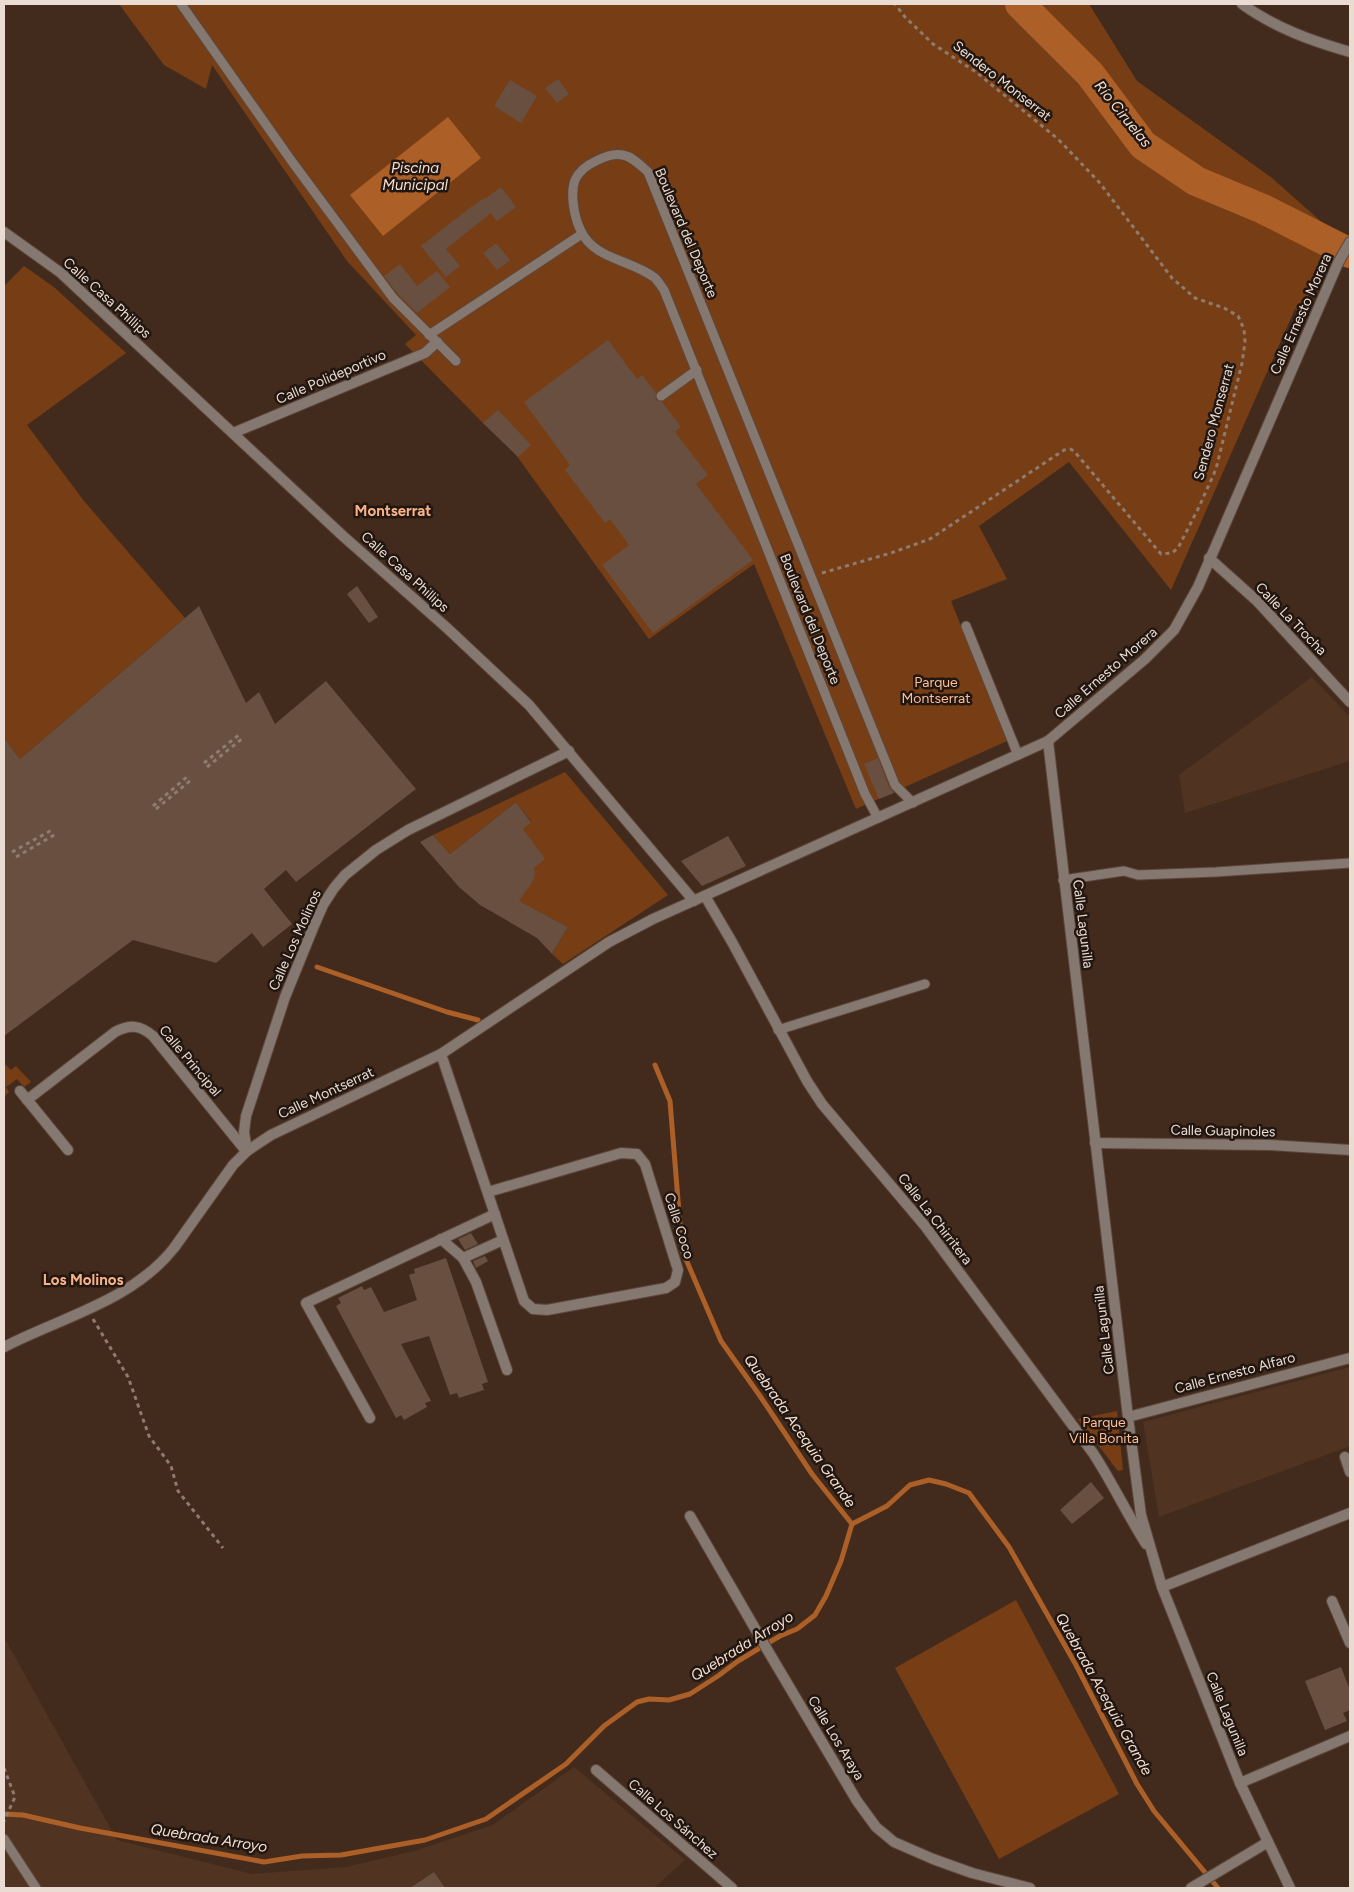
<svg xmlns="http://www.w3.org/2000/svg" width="1354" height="1892" viewBox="0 0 1354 1892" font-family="Figtree,sans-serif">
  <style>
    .built { fill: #503320 }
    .green { fill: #773e15 }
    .water { fill: #ac5f27 }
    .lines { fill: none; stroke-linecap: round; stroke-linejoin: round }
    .stream { stroke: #ac5f27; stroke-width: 5 }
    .river { stroke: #ac5f27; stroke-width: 30 }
    .building { fill: #684f3f }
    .lane-casing { stroke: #5d473a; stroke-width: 11 }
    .street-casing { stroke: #5d473a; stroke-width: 12 }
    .path { stroke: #8f7c70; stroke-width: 3; stroke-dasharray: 4 4; stroke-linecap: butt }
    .lane { stroke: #857871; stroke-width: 9 }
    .street { stroke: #857871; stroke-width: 10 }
    .labels { text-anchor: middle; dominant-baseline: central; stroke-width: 5; stroke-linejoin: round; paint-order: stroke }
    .street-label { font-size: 14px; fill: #ebdcd3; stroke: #211610 }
    .park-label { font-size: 14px; fill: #fdbd96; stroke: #211610 }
    .water-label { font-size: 15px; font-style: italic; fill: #f5dfd2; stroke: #211610 }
    .neighbourhood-label { font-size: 15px; font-weight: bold; fill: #f7b186; stroke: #211610 }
  </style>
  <rect width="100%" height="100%" fill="#422b1d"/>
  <g class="built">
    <polygon points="1312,677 1350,717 1350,761 1185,813 1179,775"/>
    <polygon points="1350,1367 1350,1446 1159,1517 1143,1422"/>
    <polygon points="4,1637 117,1840 252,1874 346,1867 414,1851 493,1825 574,1767 685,1860 654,1888 4,1888"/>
  </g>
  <g class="green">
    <polygon points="119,4 1089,4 1137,81 1272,178 1333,232 1305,313 1295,309 1171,590 1069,462 979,526 1007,579 951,601 1007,741 856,809 754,564 649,639 514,452 483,423 405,344 416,335 347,261 212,65 206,89 164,65"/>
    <polygon points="24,266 55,288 126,353 27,425 84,501 185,618 20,759 4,738 4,286"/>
    <polygon points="565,772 668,895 563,964 552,954 568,927 530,907 462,876 531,821 516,802 450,854 433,835"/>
    <polygon points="4,1063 11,1070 16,1066 31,1082 24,1087 17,1079 6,1087 9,1092 4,1097"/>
    <polygon points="1117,1411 1123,1470 1118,1471 1078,1419"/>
    <polygon points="1016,1600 1119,1794 999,1859 895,1668"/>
  </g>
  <polygon class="water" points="448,117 481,158 383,236 350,195"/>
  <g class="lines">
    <g class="stream">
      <polyline points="317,967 447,1012 478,1020"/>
      <polyline points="655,1065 670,1101 682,1250 721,1341 760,1396 812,1474 852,1524"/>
      <polyline points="852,1524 887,1506 910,1485 929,1480 946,1484 969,1493 1009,1547 1076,1665 1137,1784 1154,1811 1218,1888"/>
      <polyline points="4,1814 23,1815 80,1828 264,1862 302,1856 341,1855 425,1840 486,1819 566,1764 604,1726 637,1702 649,1699 669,1700 690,1694 718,1676 738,1661 780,1636 797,1629 815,1615 826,1596 841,1561 852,1524"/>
    </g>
    <polyline class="river" points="1020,4 1090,74 1143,145 1196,181 1263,209 1350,253"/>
  </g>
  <g class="building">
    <polygon points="558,79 569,94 557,103 545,88"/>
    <polygon points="510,80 537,96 521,123 494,106"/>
    <polygon points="501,187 516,207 497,221 491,213 446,249 460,266 446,277 421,246 467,210 484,198 485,199"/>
    <polygon points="496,243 510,260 497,270 483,253"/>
    <polygon points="400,264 417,286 437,271 450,287 417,313 398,294 384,276"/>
    <polygon points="608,340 637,379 642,375 656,393 656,400 662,402 681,427 675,432 708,475 696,484 753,560 653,633 602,565 629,545 610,519 605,523 565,470 570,465 524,402"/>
    <polygon points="498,410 531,445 518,457 483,423"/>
    <polygon points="357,586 378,617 369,623 347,594"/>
    <polygon points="199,606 246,703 259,692 275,724 326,681 416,789 296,882 286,870 264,889 292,924 263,947 252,933 216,963 133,940 4,1036 4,738 20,759"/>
    <polygon points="878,758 889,787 894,793 879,799 864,764"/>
    <polygon points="516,802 531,822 523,829 545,859 534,868 535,875 533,881 519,901 568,927 552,954 537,938 480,905 459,887 420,842 433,835 450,854"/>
    <polygon points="728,836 746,866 702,886 681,861"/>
    <polygon points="471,1233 478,1244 465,1250 458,1239"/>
    <polygon points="485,1256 488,1261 476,1268 473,1261"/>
    <polygon points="446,1258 488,1382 482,1384 484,1390 459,1398 457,1393 450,1395 429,1336 401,1344 431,1401 425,1403 427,1407 404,1420 401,1415 396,1418 336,1306 341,1303 338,1298 362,1286 364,1290 371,1287 384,1312 417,1300 409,1275 415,1273 414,1269"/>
    <polygon points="1091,1482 1104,1498 1072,1524 1060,1510"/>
    <polygon points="1341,1667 1350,1690 1350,1710 1343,1713 1347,1721 1325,1730 1305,1681"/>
    <polygon points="434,1872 445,1888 410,1888"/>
  </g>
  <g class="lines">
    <defs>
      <g id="lane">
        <polyline points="181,4 293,163 393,298 456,361"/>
        <polyline points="429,335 582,234"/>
        <polyline points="661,396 697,370"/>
        <polyline points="966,626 1018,755"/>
        <path d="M878,818L865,794L664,290C661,286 658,281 655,278C631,259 593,260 580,229C574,216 570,193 575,180C579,171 589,164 598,160C606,156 614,153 623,155C633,157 641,166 648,172L895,785L913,803"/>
        <polyline points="1063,880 1124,871 1138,875 1216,872 1350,863"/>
        <polyline points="778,1030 925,984"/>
        <polyline points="4,1839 36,1888"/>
      </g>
      <g id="street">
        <path d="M1242,4C1275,28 1312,41 1350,52"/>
        <polyline points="4,232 61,273 343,536 447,628 529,705 694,901"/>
        <polyline points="233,433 425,353 437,342"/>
        <polyline points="1209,558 1257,601 1350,702"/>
        <polyline points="1048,741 1128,1417 1141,1515 1162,1587 1240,1783 1290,1888"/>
        <path d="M705,896L732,942L807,1081L822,1104L925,1226L1093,1453C1112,1482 1127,1514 1146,1544"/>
        <polyline points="441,1054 524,1301 533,1309 547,1310 666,1288 675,1282 678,1270 645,1164 637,1154 621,1153 488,1192"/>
        <polyline points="20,1091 68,1150"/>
        <path d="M27,1100L115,1032C130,1024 140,1025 153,1036L246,1151"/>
        <polyline points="1095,1143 1270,1145 1350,1150"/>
        <polyline points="247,1151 244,1132 246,1116 285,997 313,928 323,905 334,888 345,875 376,850 408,830 569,751"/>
        <polyline points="441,1239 463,1258 476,1282 507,1370"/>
        <polyline points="463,1258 503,1240"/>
        <path d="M4,1347C62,1317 132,1301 174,1248L233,1165L247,1151L271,1135L441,1054L609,942L653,919L1048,741L1145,659L1174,630L1198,587L1338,263L1350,242"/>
        <polyline points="1128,1417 1350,1358"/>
        <polyline points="370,1418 306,1303 495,1214"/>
        <polyline points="1345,1457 1350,1472"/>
        <polyline points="690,1516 768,1651 857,1801 876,1827 894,1842 933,1859 972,1873 1030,1888"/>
        <polyline points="1162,1587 1350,1513"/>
        <polyline points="1332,1601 1350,1643"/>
        <polyline points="596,1770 732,1888"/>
        <polyline points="1240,1783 1350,1736"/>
        <polyline points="1191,1888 1268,1842"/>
      </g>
    </defs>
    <use href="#lane" class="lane-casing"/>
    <use href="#street" class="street-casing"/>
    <g class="path">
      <polyline points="822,573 891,553 930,539 1064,450 1070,449 1074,451 1161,554 1172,553 1178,548 1199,507 1216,469 1242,363 1245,342 1244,329 1238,316 1224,308 1195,298 1172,278 1099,182 1058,139 976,72 933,44 905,17 895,4"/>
      <polyline points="204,763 240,734"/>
      <polyline points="207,767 243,738"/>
      <polyline points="153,806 188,776"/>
      <polyline points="156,809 191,780"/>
      <polyline points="12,852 52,830"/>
      <polyline points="16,857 56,834"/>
      <polyline points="93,1319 128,1377 149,1436 171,1466 178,1491 223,1548"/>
      <polyline points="4,1768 15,1797 4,1821"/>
    </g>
    <use href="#lane" class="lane"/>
    <use href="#street" class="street"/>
  </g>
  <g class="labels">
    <g class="street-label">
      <text transform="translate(1002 81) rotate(38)">Sendero Monserrat</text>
      <text transform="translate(686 233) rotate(67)">Boulevard del Deporte</text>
      <text transform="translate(107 298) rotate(42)">Calle Casa Phillips</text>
      <text transform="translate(1301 314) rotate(-66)">Calle Ernesto Morera</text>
      <text transform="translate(331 377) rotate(-23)">Calle Polideportivo</text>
      <text transform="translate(1214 422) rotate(-75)">Sendero Monserrat</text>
      <text transform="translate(405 572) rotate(42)">Calle Casa Phillips</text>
      <text transform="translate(810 619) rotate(68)">Boulevard del Deporte</text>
      <text transform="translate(1291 619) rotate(46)">Calle La Trocha</text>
      <text transform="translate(1106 673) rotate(-41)">Calle Ernesto Morera</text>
      <text transform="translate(1083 924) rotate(83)">Calle Lagunilla</text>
      <text transform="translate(295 940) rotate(-66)">Calle Los Molinos</text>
      <text transform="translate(190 1061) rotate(50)">Calle Principal</text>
      <text transform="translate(326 1093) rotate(-25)">Calle Montserrat</text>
      <text transform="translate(1223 1131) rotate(1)">Calle Guapinoles</text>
      <text transform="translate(935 1219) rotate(52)">Calle La Chirritera</text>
      <text transform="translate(679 1226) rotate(72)">Calle Coco</text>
      <text transform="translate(1104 1330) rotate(-97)">Calle Lagunilla</text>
      <text transform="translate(1235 1373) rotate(-15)">Calle Ernesto Alfaro</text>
      <text transform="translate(1227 1714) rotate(68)">Calle Lagunilla</text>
      <text transform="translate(836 1738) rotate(59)">Calle Los Araya</text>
      <text transform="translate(673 1819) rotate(41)">Calle Los Sánchez</text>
    </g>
    <g class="park-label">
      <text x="936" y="682">Parque<tspan x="936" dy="16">Montserrat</tspan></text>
      <text x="1104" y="1422">Parque<tspan x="1104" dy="16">Villa Bonita</tspan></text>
    </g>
    <g class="water-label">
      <text transform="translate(1123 114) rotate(51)">Río Ciruelas</text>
      <text x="415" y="168">Piscina<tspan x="415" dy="17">Municipal</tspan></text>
      <text transform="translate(800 1431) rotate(55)">Quebrada Acequia Grande</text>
      <text transform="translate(742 1646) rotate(-32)">Quebrada Arroyo</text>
      <text transform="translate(1104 1694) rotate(61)">Quebrada Acequia Grande</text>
      <text transform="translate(209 1838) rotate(9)">Quebrada Arroyo</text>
    </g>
    <g class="neighbourhood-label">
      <text x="393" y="511">Montserrat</text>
      <text x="83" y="1280">Los Molinos</text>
    </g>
  </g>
  <rect width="1354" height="1892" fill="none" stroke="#ebdcd3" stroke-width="10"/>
</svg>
